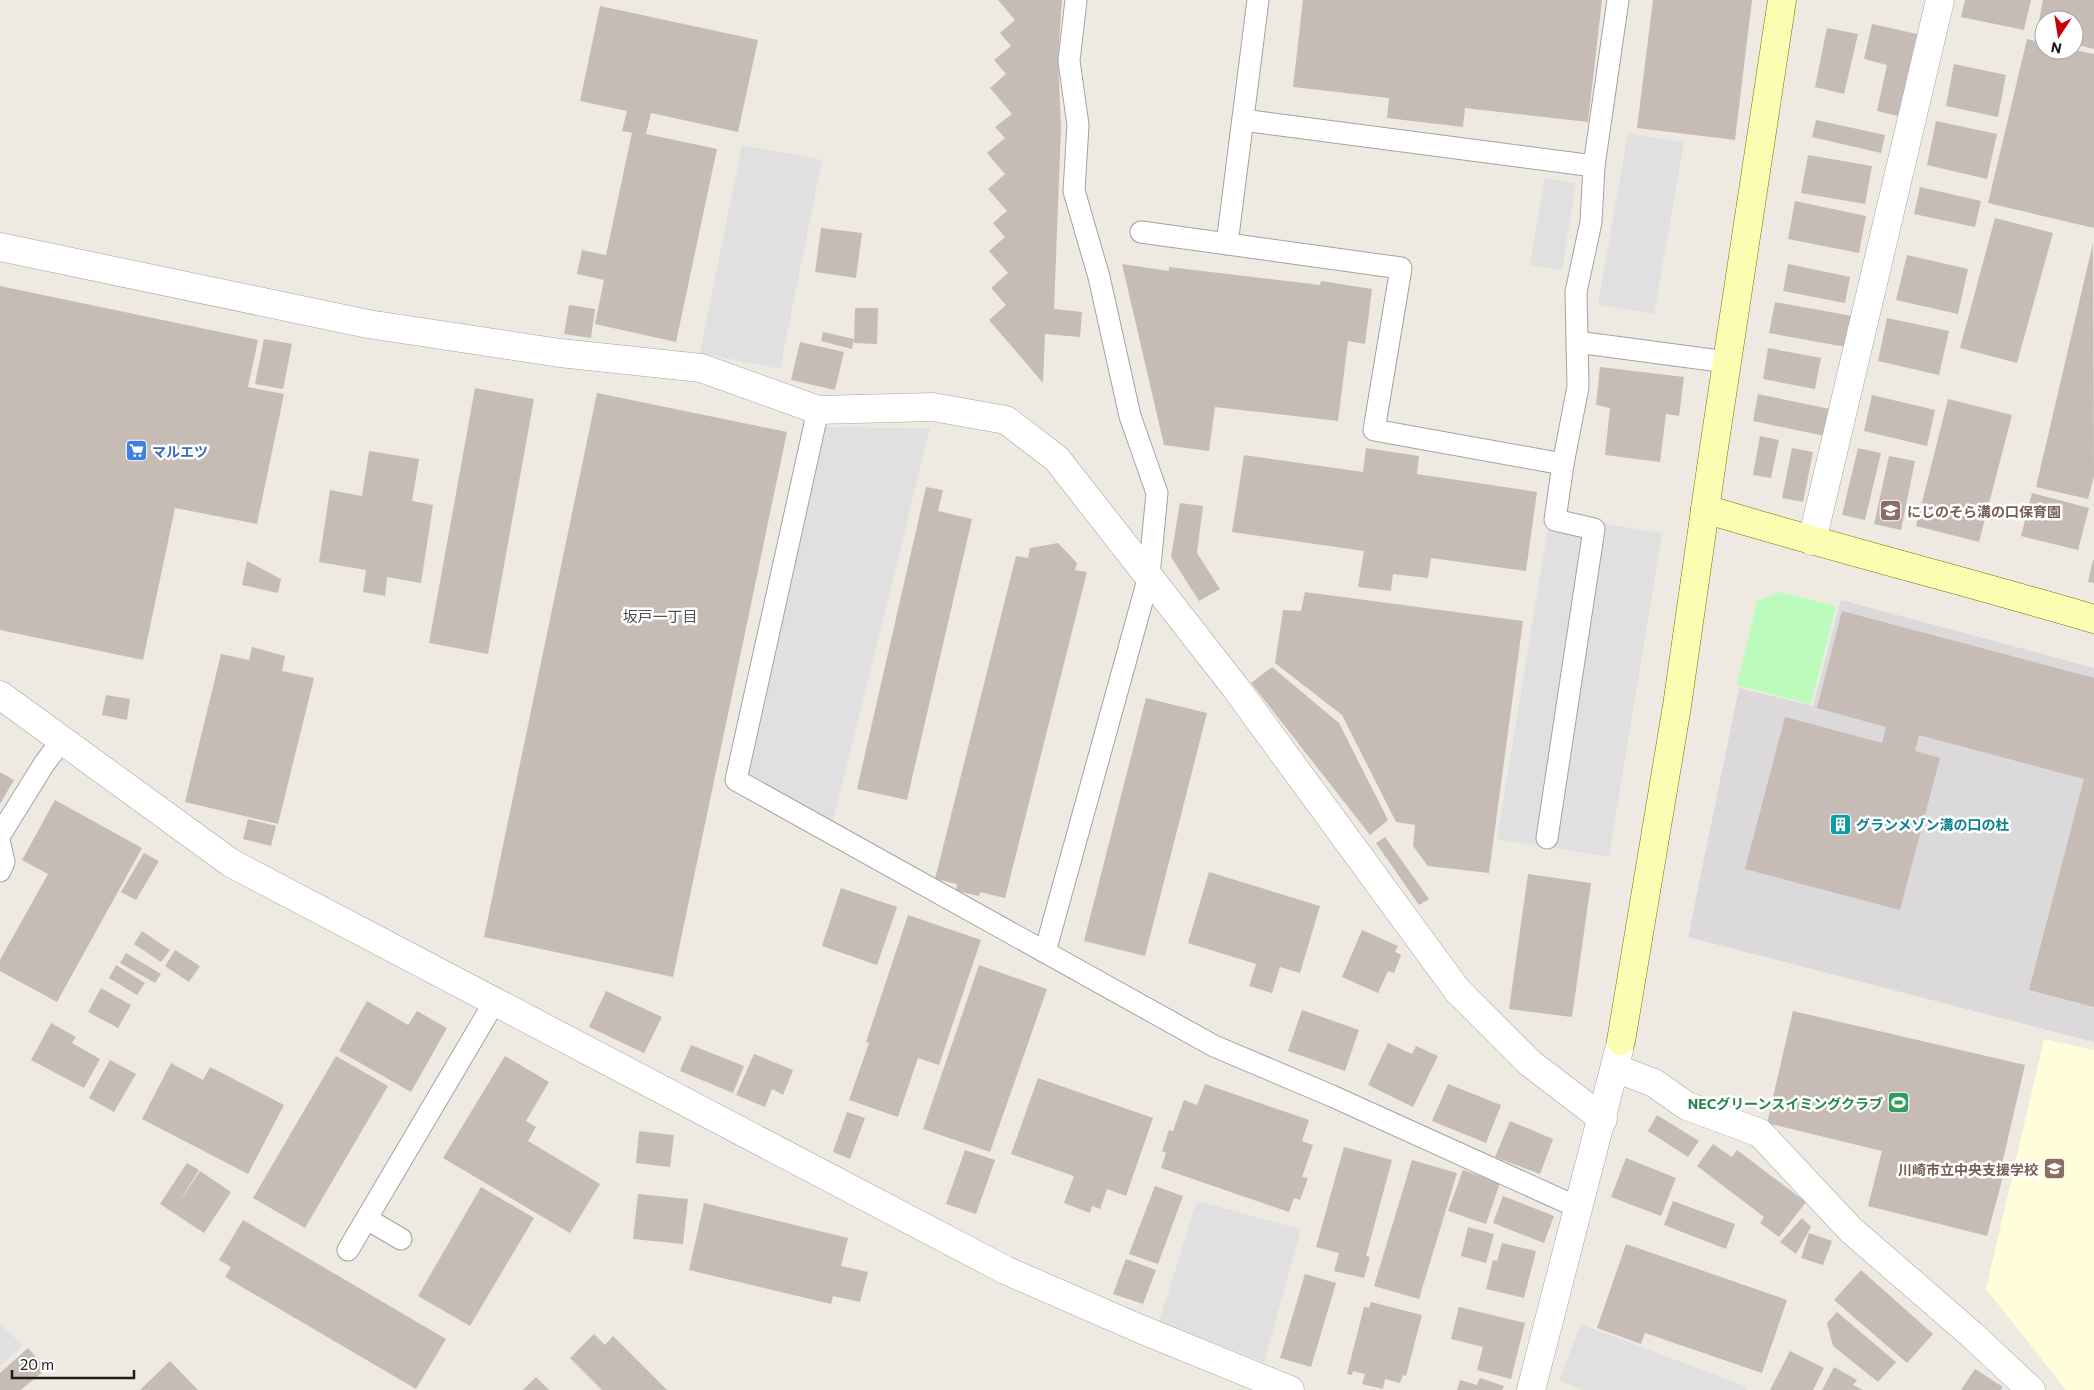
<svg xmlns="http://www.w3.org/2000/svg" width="2094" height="1390" viewBox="0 0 2094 1390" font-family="Commissioner,'Noto Sans JP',sans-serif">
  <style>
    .residential { fill: #dbd9d9 }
    .education { fill: #fffdda }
    .park { fill: #bbfcbd }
    .parking { fill: #e0e0e0 }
    .building { fill: #c6bbb5 }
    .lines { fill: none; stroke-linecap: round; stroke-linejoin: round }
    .lane-casing { stroke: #a3a3a3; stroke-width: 23 }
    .street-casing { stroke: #a3a3a3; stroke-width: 29 }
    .secondary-casing { stroke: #707700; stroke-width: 29 }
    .lane { stroke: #fff; stroke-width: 21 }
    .street { stroke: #fff; stroke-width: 28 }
    .secondary { stroke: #fcfcb2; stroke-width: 28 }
    .labels { text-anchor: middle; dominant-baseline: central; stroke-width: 5; stroke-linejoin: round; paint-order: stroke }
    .shop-label { font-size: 14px; font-weight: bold; fill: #366cbe; stroke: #fff; text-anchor: start }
    .education-label { font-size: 14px; font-weight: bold; fill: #785e54; stroke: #fff; text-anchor: start }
    .culture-label { font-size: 14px; font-weight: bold; fill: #0d838f; stroke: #fff; text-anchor: start }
    .leisure-label { font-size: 14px; font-weight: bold; fill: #27864d; stroke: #fff; text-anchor: end }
    .neighbourhood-label { font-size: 15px; fill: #4f4f4f; stroke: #fff }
  </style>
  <rect width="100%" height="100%" fill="#eeeae2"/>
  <polygon class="residential" points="1841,600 2094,668 2094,1042 1688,937 1739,688 1813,706"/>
  <polygon class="education" points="2044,1039 2094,1050 2094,1390 2066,1390 1986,1289"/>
  <polygon class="park" points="1780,592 1836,606 1811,704 1737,685 1757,601"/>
  <g class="parking">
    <polygon points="1628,133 1684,142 1654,314 1598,305"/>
    <polygon points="742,145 822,160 780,369 700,353"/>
    <polygon points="1545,178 1576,183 1562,270 1530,265"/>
    <polygon points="824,427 930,428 833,822 743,774"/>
    <polygon points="1550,515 1662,533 1609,857 1497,839"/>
    <polygon points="1197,1201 1301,1229 1264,1362 1159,1322"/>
    <polygon points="0,1324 23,1345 0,1366"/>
    <polygon points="1581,1324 1747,1387 1746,1390 1584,1390 1559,1381"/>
  </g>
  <g class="building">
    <polygon points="998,0 1062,0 1058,57 1061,128 1054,309 1082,312 1080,337 1045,334 1043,383 989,320 1006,305 991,288 1008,273 989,251 1005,237 993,223 1007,211 988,189 1005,174 987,153 1005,138 995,127 1012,114 990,88 1006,74 994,60 1011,46 1000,33 1015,20"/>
    <polygon points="1303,0 1602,0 1588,122 1465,108 1463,127 1387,118 1389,98 1293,87"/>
    <polygon points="1653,0 1752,0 1735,140 1637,128"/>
    <polygon points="1965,0 2031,0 2024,30 1961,17"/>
    <polygon points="2043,0 2094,0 2094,49 2074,44 2074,20 2044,20 2044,38 2036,37"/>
    <polygon points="600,6 758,40 738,132 651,113 646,134 717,149 676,342 595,324 604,280 577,274 582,250 606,255 632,133 622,131 627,111 580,101"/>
    <polygon points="1872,24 1917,34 1898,116 1877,111 1887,65 1864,59"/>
    <polygon points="1827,28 1858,34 1844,94 1815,87"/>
    <polygon points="2027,39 2044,43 2044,50 2075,50 2094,54 2094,228 1988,203"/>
    <polygon points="1954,64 2006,75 1998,117 1946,106"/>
    <polygon points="1816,120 1885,135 1881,153 1812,137"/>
    <polygon points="1936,121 1997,134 1987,179 1927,165"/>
    <polygon points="1808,155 1872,166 1865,204 1801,193"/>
    <polygon points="1920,187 1981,201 1975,227 1914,214"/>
    <polygon points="1795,201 1866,216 1859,253 1788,239"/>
    <polygon points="1995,218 2053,233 2017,363 1960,348"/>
    <polygon points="821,228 862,233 856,278 815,272"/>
    <polygon points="2093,243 2094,476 2088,499 2036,487"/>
    <polygon points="1907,255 1968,269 1958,314 1896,300"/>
    <polygon points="1122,264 1169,271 1169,267 1320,285 1321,281 1372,289 1365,344 1348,341 1338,421 1215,407 1209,451 1164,445"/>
    <polygon points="1788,264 1850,277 1845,303 1783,291"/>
    <polygon points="0,286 258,340 248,387 284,394 257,524 175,508 143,660 0,630"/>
    <polygon points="1775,302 1852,316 1846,347 1769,333"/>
    <polygon points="569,305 595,309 591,338 564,334"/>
    <polygon points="855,308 878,308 877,344 854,343"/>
    <polygon points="1887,318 1949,331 1939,375 1878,361"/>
    <polygon points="823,332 854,339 852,349 821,341"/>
    <polygon points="264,339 292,344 283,389 255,384"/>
    <polygon points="800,342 844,352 835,390 791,380"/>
    <polygon points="1768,348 1821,358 1815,389 1763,379"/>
    <polygon points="1600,367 1684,377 1679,416 1666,414 1660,462 1605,455 1610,408 1596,405"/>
    <polygon points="475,388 534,399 488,654 429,643"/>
    <polygon points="597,393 787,432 673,977 484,937"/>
    <polygon points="1758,394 1830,409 1825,436 1753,421"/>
    <polygon points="1872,395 1935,410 1927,446 1864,431"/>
    <polygon points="1948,399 2012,415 1979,542 1916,526"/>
    <polygon points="1760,436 1779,440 1771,478 1753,475"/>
    <polygon points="1366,448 1419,456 1417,474 1537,492 1526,571 1431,558 1428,578 1393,574 1391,591 1358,587 1364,551 1232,532 1244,455 1363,472"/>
    <polygon points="1792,448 1813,452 1803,502 1782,498"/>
    <polygon points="1858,448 1881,453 1865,520 1842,515"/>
    <polygon points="369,451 419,459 412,501 433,505 421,583 387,577 385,596 363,592 366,570 319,562 330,490 362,496"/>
    <polygon points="1889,456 1915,461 1901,530 1874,524"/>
    <polygon points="926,487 943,490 938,511 972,519 907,800 857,789"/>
    <polygon points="2032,493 2089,508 2078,550 2021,536"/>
    <polygon points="1180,503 1203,506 1197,553 1220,589 1199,601 1171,557"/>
    <polygon points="1058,543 1077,563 1075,570 1087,572 1005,898 980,892 979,896 956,891 957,884 935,879 1016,556 1028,558 1030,548"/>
    <polygon points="2093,560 2094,560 2094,583 2088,582"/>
    <polygon points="247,561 281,579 278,593 242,585"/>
    <polygon points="1305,592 1523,621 1489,873 1428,866 1413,846 1415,825 1396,822 1342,715 1275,663 1283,610 1301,611"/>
    <polygon points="1842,611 2094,678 2094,1007 2029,990 2084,779 1919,735 1915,751 1940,758 1900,910 1745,869 1785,717 1882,743 1886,727 1817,708"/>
    <polygon points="252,647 285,656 282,671 314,678 278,824 185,802 221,654 249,660"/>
    <polygon points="1272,667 1339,723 1388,820 1370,835 1251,683"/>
    <polygon points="106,695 130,699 127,720 102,715"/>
    <polygon points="1146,698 1207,713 1145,956 1084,941"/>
    <polygon points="0,772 14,780 0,804"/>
    <polygon points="55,800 142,848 57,1002 0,971 0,960 48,874 22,860"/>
    <polygon points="248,819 276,826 271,846 243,839"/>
    <polygon points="1385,837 1429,899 1419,905 1376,843"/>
    <polygon points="144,853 159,861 136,900 121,892"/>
    <polygon points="1209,872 1320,906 1300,973 1280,967 1272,993 1249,986 1256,964 1188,943"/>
    <polygon points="1528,874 1591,883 1572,1017 1509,1009"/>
    <polygon points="841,888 897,907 877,965 822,946"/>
    <polygon points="908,915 981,940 939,1065 918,1058 898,1117 849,1100 869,1043 866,1042"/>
    <polygon points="1362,930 1398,946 1395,952 1401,955 1394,973 1388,971 1378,993 1342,977"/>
    <polygon points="142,931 170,950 161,962 134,944"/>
    <polygon points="175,950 200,966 189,982 165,966"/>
    <polygon points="126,953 161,974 155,983 120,963"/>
    <polygon points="116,965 145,983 137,995 109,978"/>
    <polygon points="979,965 1047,989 990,1152 923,1129"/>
    <polygon points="101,988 131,1005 118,1028 88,1012"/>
    <polygon points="606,991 662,1017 644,1053 589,1027"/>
    <polygon points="367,1001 408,1025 417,1011 447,1028 411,1092 339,1051"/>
    <polygon points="1302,1010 1359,1030 1345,1071 1288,1051"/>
    <polygon points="1793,1011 2025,1065 2001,1168 2005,1169 1987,1236 1868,1206 1882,1151 1767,1123"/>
    <polygon points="51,1023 76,1037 72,1043 100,1059 84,1088 31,1060"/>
    <polygon points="1388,1043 1412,1054 1416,1046 1438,1056 1413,1107 1368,1085"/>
    <polygon points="691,1045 744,1066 733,1093 680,1071"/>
    <polygon points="754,1054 793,1070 783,1095 772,1089 765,1107 736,1095"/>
    <polygon points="336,1056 388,1086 305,1228 253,1198"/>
    <polygon points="505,1056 549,1082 526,1121 536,1127 528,1141 600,1184 570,1233 443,1158"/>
    <polygon points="110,1060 136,1074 114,1112 89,1098"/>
    <polygon points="171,1063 203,1080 210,1067 284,1105 248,1174 142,1119"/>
    <polygon points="1038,1078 1153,1118 1126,1196 1107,1189 1100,1209 1092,1206 1090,1213 1064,1203 1074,1176 1011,1154"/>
    <polygon points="1205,1084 1309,1120 1302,1141 1313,1145 1302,1177 1308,1178 1300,1200 1294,1198 1289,1212 1161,1168 1166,1153 1162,1151 1169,1130 1173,1131 1184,1100 1197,1105"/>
    <polygon points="1448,1084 1501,1105 1486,1143 1432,1121"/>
    <polygon points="847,1112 865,1118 850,1159 833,1152"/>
    <polygon points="1657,1115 1699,1141 1688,1157 1648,1131"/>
    <polygon points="1510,1121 1553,1139 1540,1174 1495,1157"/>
    <polygon points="639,1131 674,1135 670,1167 636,1163"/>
    <polygon points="1713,1144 1732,1157 1737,1150 1806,1202 1779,1237 1760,1223 1764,1217 1697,1166"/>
    <polygon points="1344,1147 1392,1160 1366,1256 1370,1257 1364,1278 1334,1271 1339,1253 1316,1247"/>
    <polygon points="965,1150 995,1160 976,1214 946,1204"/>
    <polygon points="1626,1158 1676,1178 1661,1216 1611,1197"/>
    <polygon points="1412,1160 1457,1173 1419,1299 1374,1286"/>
    <polygon points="187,1163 199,1170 178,1204 200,1171 231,1192 204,1233 160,1204"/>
    <polygon points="1463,1170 1500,1183 1486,1224 1448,1211"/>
    <polygon points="1155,1186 1183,1196 1158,1264 1129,1254"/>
    <polygon points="481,1187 534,1218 470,1326 418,1296"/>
    <polygon points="638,1194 688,1199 683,1244 633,1239"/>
    <polygon points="1503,1196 1554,1216 1544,1243 1493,1223"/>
    <polygon points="1673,1201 1735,1224 1726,1249 1664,1225"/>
    <polygon points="704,1203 848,1238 841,1266 868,1272 860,1302 833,1296 831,1304 689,1270"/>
    <polygon points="1802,1218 1811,1227 1796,1254 1780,1242"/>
    <polygon points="243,1220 446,1339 416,1389 225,1277 231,1267 219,1260"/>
    <polygon points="1468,1227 1494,1234 1486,1263 1461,1256"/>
    <polygon points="1809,1233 1832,1241 1823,1265 1801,1258"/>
    <polygon points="1502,1243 1536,1251 1524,1298 1486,1289 1493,1260 1497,1261"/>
    <polygon points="1626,1244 1787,1300 1762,1373 1645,1333 1641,1344 1597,1328"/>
    <polygon points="1126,1259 1156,1270 1143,1304 1113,1294"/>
    <polygon points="1861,1270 1933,1334 1907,1363 1834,1300"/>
    <polygon points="1305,1274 1336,1283 1311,1367 1280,1358"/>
    <polygon points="1371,1302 1422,1315 1406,1376 1403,1375 1400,1383 1385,1379 1383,1389 1362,1384 1365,1374 1353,1371 1352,1375 1347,1374 1364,1307 1369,1308"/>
    <polygon points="1459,1307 1525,1323 1511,1379 1477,1370 1483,1347 1451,1339"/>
    <polygon points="1837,1312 1896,1362 1878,1382 1833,1346 1827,1323"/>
    <polygon points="594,1334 605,1345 613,1336 667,1390 602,1390 570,1358"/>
    <polygon points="28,1348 46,1369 21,1390 0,1390 0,1373"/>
    <polygon points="1790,1351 1824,1368 1813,1390 1770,1390"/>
    <polygon points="170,1361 198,1390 140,1390"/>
    <polygon points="1834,1367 1857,1380 1853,1385 1863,1390 1822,1390"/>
    <polygon points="1975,1369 2003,1387 2001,1390 1961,1390"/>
    <polygon points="536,1377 549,1390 523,1390"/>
    <polygon points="1480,1378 1504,1386 1502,1390 1457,1390 1460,1380 1477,1385"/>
  </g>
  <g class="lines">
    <defs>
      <g id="lane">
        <polyline points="1243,120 1594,166"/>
        <polyline points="1141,232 1401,268 1374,430 1563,464"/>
        <polyline points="1227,244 1258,0"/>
        <polyline points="1577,342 1727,362"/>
        <polyline points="818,410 736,780 1214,1046 1332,1096 1579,1208"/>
        <polyline points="0,835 44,764 62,740"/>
        <polyline points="1547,838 1594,529 1555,520 1563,464 1578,387 1576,292 1591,222 1594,166 1618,0"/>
        <polyline points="0,844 4,862 0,871"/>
        <polyline points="1045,952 1149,576 1157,493 1130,416 1099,277 1074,191 1078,125 1069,61 1076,0"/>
        <polyline points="367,1219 401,1239"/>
        <polyline points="348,1250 495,1001"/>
      </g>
      <g id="street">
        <polyline points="0,247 368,324 560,353 701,368 818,410 933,407 1006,420 1057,459 1235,687 1457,990 1530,1063 1603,1119"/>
        <polyline points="1812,541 1940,0"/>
        <polyline points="0,695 231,863 1005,1270 1138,1328 1290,1390"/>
        <polyline points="1615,1068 1654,1083 1687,1106 1760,1133 1851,1230 1971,1334 2031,1390"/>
        <polyline points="1531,1390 1619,1050"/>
      </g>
      <g id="secondary">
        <path d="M1705,509C1834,548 1965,581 2094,619"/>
        <polyline points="1621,1041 1677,706 1713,454 1782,0"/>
      </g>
    </defs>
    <use href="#lane" class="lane-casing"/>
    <use href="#street" class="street-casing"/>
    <use href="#secondary" class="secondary-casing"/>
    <use href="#lane" class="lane"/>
    <use href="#street" class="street"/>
    <use href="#secondary" class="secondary"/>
  </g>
  <defs>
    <symbol id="supermarket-square" viewBox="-11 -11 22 22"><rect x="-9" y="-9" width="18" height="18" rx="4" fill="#3f7fe0" stroke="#fff"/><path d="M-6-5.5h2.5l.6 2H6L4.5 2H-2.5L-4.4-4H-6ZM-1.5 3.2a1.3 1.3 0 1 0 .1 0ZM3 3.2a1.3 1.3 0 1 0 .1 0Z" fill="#fff"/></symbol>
    <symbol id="school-square" viewBox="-11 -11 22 22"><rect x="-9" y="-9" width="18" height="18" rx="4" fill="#8d6e63" stroke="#fff"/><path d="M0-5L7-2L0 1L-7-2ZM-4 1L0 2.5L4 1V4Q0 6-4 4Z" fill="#fff"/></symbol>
    <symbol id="building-square" viewBox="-11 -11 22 22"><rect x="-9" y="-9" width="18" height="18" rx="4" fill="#0f9aa8" stroke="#fff"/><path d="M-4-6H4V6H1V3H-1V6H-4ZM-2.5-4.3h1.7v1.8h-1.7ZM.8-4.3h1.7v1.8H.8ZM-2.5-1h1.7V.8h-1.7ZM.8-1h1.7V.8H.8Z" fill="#fff"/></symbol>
    <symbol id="stadium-square" viewBox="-11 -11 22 22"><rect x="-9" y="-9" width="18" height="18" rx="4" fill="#2e9e5b" stroke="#fff"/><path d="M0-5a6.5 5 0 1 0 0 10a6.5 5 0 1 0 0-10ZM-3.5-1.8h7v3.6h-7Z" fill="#fff"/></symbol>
  </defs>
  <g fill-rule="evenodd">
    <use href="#supermarket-square" x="124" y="438" width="25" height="25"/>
    <use href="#school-square" x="1878" y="498" width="25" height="25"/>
    <use href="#building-square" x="1828" y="812" width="25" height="25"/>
    <use href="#stadium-square" x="1886" y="1090" width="25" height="25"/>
    <use href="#school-square" x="2042" y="1156" width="25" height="25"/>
  </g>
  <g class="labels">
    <g class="shop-label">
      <text x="152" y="451">マルエツ</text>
    </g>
    <g class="education-label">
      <text x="1907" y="511">にじのそら溝の口保育園</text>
      <text x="2038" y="1169" text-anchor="end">川崎市立中央支援学校</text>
    </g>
    <g class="culture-label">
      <text x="1856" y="824">グランメゾン溝の口の杜</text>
    </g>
    <g class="leisure-label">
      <text x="1883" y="1103">NECグリーンスイミングクラブ</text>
    </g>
    <g class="neighbourhood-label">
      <text x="660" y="616">坂戸一丁目</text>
    </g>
  </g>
  <g transform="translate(2059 35) rotate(192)"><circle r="24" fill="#ffffff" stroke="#a4a4a4"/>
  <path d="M0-4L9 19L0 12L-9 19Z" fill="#c90009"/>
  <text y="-8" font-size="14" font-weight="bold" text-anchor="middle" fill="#1c1c1c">N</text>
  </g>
  <path d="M12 1370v8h122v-8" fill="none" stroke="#1c1c1c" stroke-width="2.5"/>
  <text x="20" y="1370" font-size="15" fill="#1c1c1c" stroke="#ffffff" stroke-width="4" paint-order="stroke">20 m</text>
</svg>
